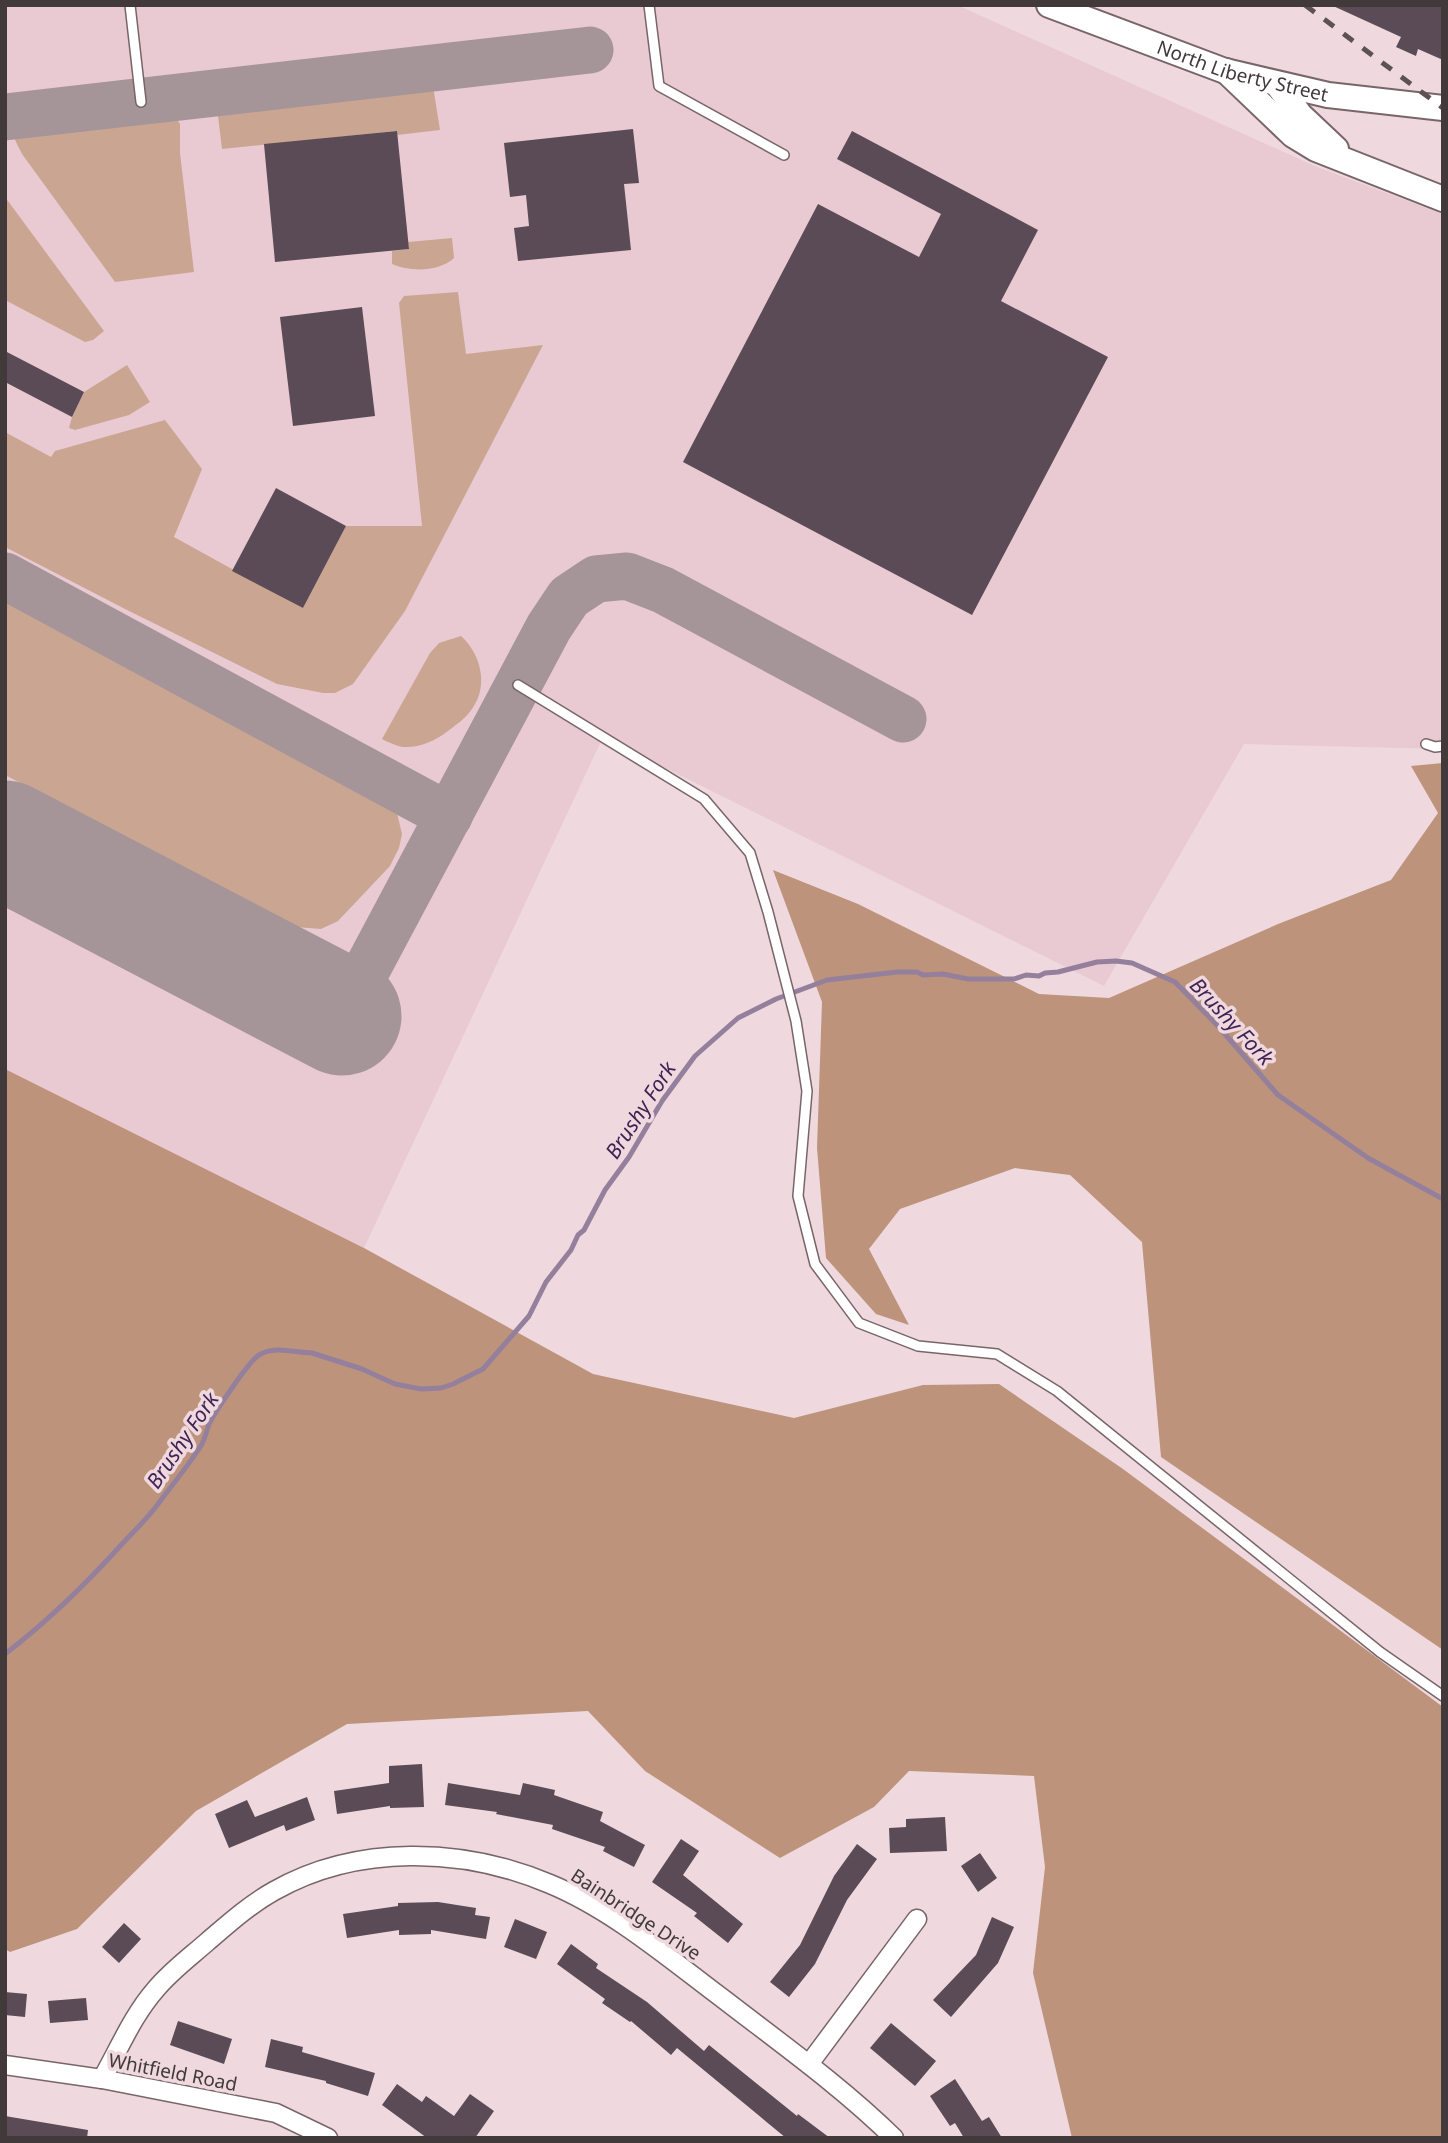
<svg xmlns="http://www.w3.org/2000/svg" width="1448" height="2143" viewBox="0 0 1448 2143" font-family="'Noto Sans',sans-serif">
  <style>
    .built { fill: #e9cad2 }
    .green { fill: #caa692 }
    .forest { fill: #bd937c }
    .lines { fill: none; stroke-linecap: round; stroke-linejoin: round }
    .stream { stroke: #94809c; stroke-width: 5 }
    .taxiway { stroke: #a69598; stroke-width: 47 }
    .runway { stroke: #a69598; stroke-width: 119 }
    .building { fill: #5a4b56 }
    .lane-casing { stroke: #78656a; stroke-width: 12 }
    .street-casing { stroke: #78656a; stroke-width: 21 }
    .secondary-casing { stroke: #78656a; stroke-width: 28 }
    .lane { stroke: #fff; stroke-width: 9 }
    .street { stroke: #fff; stroke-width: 18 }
    .secondary { stroke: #fff; stroke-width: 24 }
    .rail { stroke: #5c5153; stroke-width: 5; stroke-dasharray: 12 12; stroke-linecap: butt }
    .labels { text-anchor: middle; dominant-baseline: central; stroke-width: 7; stroke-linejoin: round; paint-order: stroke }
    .street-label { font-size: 19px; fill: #42393b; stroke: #efd9de }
    .water-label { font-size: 21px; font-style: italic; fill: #412253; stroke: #efd9de }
  </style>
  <rect width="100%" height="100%" fill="#efd9de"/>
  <polygon class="built" points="5,5 957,5 1317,167 1443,214 1443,749 1244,744 1104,986 603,737 364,1248 5,1069"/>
  <g class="green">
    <polygon points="433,86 440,130 397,135 396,131 222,149 217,108"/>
    <polygon points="168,115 176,118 180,124 180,153 194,272 115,282 22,154 15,140 18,132"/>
    <polygon points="5,197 104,331 93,340 85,342 5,300"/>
    <path d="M452,238L454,258C439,272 410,272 392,264V251L409,249L408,242Z"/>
    <polygon points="458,292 466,354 543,345 405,611 353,684 335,693 323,693 277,684 127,610 5,547 5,432 51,457 55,451 165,420 202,469 174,537 303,608 346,526 422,526 399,303 404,296"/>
    <polygon points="127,365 150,402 129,415 75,430 69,428 72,417 84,392"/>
    <polygon points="5,594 363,784 397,813 402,834 399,848 390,866 338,921 321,929 296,927 5,775"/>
    <path d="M461,636C481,654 489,686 472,709C466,718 456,725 448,731C435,741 419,748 403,747C396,746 388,742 382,739L430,653L439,643Z"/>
  </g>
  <g class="forest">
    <polygon points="1443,763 1443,1650 1161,1457 1142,1242 1070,1175 1015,1168 900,1209 869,1249 909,1325 876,1314 826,1258 817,1148 822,1002 773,870 858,904 1039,994 1109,998 1278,924 1391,880 1438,813 1411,766"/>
    <polygon points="5,1069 364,1248 593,1374 794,1418 923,1385 999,1384 1123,1469 1443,1707 1443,2138 1072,2138 1033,1973 1045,1867 1034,1776 909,1771 874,1807 780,1858 645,1771 588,1711 347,1724 196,1811 77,1929 10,1952 5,1949"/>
  </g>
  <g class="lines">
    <path class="stream" d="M5,1654C48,1621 86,1584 122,1544C134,1531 147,1519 158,1504C172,1485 189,1465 202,1444C205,1438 207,1430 209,1424C215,1412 249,1361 259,1355C275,1345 296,1353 312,1353L362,1369L395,1384L421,1389L441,1388L453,1384L483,1369L529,1316L546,1282L571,1250L578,1235L584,1230L605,1190L629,1157L662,1101L695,1056L738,1018L776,999L827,980L897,972H917L923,975L943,974L968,979H1014L1026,975L1039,976L1045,973L1058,972L1097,962L1116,961L1132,963L1175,982L1217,1025L1278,1095L1368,1158L1443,1199"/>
    <g class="taxiway">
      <polyline points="5,117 590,50"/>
      <polyline points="5,576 449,816"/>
      <polyline points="342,1016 549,627 569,597 596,579 627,576 663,590 903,719"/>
    </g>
    <polyline class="runway" points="5,840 342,1016"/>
  </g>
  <g class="building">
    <polygon points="1331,5 1443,5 1443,60 1418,49 1416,56 1396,47 1401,37"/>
    <polygon points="633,129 639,183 624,184 631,250 518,261 514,228 529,226 526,195 510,197 504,143"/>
    <polygon points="397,131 409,249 275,262 264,144"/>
    <polygon points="852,131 1038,230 1001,301 1108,357 972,615 683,462 818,204 919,257 941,214 837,159"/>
    <polygon points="362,307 375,416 293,426 280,317"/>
    <polygon points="5,351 84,392 72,417 5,382"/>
    <polygon points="276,488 346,526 303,608 232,571"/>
    <polygon points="422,1764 424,1807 390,1808 390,1806 337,1814 334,1791 389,1783 389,1766"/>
    <polygon points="448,1783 520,1795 523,1783 555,1790 554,1795 603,1812 600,1821 645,1845 634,1867 603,1851 605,1847 552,1829 553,1825 496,1814 497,1812 445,1805"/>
    <polygon points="307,1797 315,1820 286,1831 284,1825 229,1848 215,1814 247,1800 255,1817"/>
    <polygon points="945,1817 947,1851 890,1853 889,1828 906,1827 906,1819"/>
    <polygon points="681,1839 699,1851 683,1875 743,1924 728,1943 694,1916 697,1913 652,1882"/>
    <polygon points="857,1844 877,1859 847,1900 815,1964 789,1997 770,1982 800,1945 834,1876"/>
    <polygon points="980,1853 997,1878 978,1892 961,1866"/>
    <polygon points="438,1902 476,1908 475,1915 490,1917 486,1939 431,1930 431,1934 399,1935 399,1930 347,1938 343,1914 398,1906 398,1903"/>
    <polygon points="992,1917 1014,1927 998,1963 951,2017 933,2000 976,1955"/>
    <polygon points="515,1919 547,1932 536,1959 504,1947"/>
    <polygon points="124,1923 141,1939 119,1963 102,1947"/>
    <polygon points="571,1944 598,1964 596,1968 647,2002 704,2051 709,2045 797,2116 798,2114 830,2138 786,2138 677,2048 671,2055 631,2021 630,2022 602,2003 605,1999 557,1964"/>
    <polygon points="5,1992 27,1994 25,2017 5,2015"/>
    <polygon points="86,1998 88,2020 50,2023 48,2001"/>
    <polygon points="178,2021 232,2039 224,2064 170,2045"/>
    <polygon points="891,2023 936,2061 915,2086 870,2048"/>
    <polygon points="271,2039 303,2047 302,2052 375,2073 368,2096 326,2083 326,2081 265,2067"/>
    <polygon points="955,2079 982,2121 989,2117 1002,2138 964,2138 955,2123 950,2126 930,2096"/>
    <polygon points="397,2084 422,2102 426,2096 454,2116 470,2094 494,2111 475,2138 427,2138 382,2105"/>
    <polygon points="5,2116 88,2130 87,2138 5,2138"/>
  </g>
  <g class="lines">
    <defs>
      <g id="lane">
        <polyline points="130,5 141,102"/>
        <polyline points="649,5 659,86 784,155"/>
        <polyline points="518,685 704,799 750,853 768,912 796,1021 807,1091 798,1196 815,1264 859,1323 918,1346 997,1354 1057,1391 1380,1652 1443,1696"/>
        <polyline points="1426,744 1435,747 1443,746"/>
      </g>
      <g id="street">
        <polyline points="809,2064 917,1919"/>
        <polyline points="5,2065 102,2079 276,2113 328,2138"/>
        <path d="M102,2079C119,2049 133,2015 156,1989C171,1971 190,1957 207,1942C228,1924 249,1905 274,1891C357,1844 463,1847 550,1884C613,1910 671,1960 726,2001C783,2045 842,2087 894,2138"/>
      </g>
      <g id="secondary">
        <path id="s1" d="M1049,5L1225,71L1328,95L1443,108"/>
        <polyline points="1226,71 1293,135 1316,149 1443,199"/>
        <polyline points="1277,84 1300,115 1336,149"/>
      </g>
    </defs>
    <use href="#lane" class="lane-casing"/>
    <use href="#street" class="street-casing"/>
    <use href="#secondary" class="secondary-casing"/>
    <use href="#lane" class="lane"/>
    <use href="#street" class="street"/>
    <use href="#secondary" class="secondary"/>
    <polyline class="rail" points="1305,5 1443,108"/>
  </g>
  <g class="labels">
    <g class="street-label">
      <text stroke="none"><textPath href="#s1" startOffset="205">North Liberty Street</textPath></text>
      <text transform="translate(636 1914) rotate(33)">Bainbridge Drive</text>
      <text transform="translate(173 2072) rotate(11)">Whitfield Road</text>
    </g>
    <g class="water-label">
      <text transform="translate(1232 1021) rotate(47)">Brushy Fork</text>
      <text transform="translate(640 1110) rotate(-57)">Brushy Fork</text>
      <text transform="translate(182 1440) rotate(-56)">Brushy Fork</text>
    </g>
  </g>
  <rect width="1448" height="2143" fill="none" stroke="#42393b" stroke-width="14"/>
</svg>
